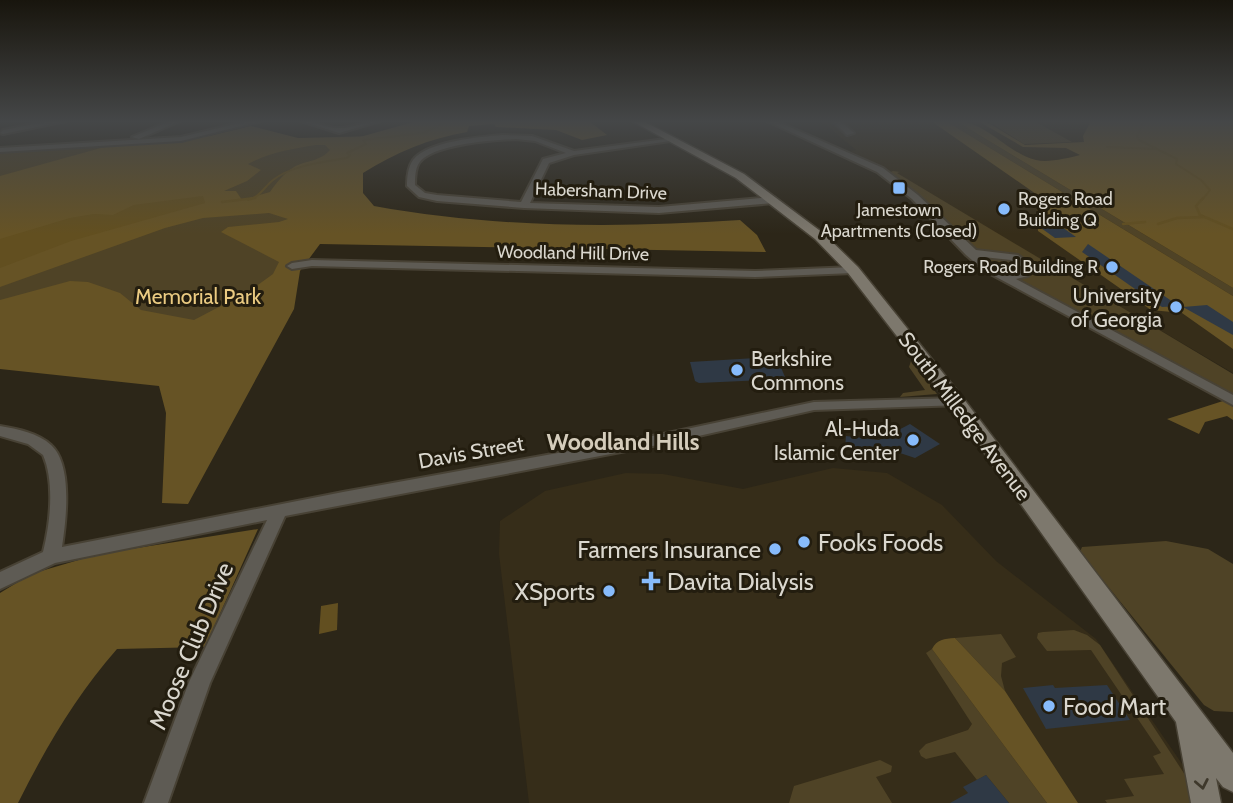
<svg xmlns="http://www.w3.org/2000/svg" width="1233" height="803" viewBox="0 0 1233 803" font-family="Cabin,sans-serif">
  <style>
    .built { fill: #362d19 }
    .green { fill: #4f4326 }
    .forest { fill: #665325; fill-rule: evenodd }
    .water { fill: #624f20 }
    .lines { fill: none; stroke-linecap: round; stroke-linejoin: round }
    .stream-far1 { stroke: #624f20; stroke-width: 2 }
    .stream { stroke: #624f20; stroke-width: 2.5 }
    .building { fill: #2f3945 }
    .street-casing { stroke: #484235; stroke-width: 4 }
    .secondary-casing { stroke: #484235; stroke-width: 3 }
    .street { fill: #5e5b54; fill-rule: evenodd }
    .secondary { fill: #7d786d; fill-rule: evenodd }
    .oneway { stroke: #3e382b }
    .poi-dot { fill: #87bbfb; stroke: #231d0f; stroke-width: 2.5 }
    .labels { text-anchor: middle; dominant-baseline: central; stroke-width: 6; stroke-linejoin: round; paint-order: stroke }
    .far-street-label { font-size: 18px; fill: #dad7ce; stroke: #231d0f }
    .far-poi-label { font-size: 18px; fill: #dad7ce; stroke: #231d0f; text-anchor: start }
    .poi-label { font-size: 21px; fill: #dad7ce; stroke: #231d0f; text-anchor: end }
    .park-label { font-size: 21px; fill: #ebcb82; stroke: #231d0f }
    .street-label { font-size: 21px; fill: #dad7ce; stroke: #231d0f }
    .neighbourhood-label { font-size: 23px; font-weight: bold; fill: #d4ccbb; stroke: #231d0f }
    .near-poi-label { font-size: 24px; fill: #dad7ce; stroke: #231d0f; text-anchor: start }
    .near-street-label { font-size: 24px; fill: #dad7ce; stroke: #231d0f }
  </style>
  <rect width="100%" height="100%" fill="#2c2618"/>
  <g class="built">
    <polygon points="821,121 1233,121 1233,373 882,167 850,151 856,150"/>
    <polygon points="833,468 887,473 942,505 996,561 1096,639 1209,803 529,803 499,554 500,521 545,491 626,473 663,474 743,489"/>
  </g>
  <g class="green">
    <polygon points="946,121 956,121 1233,288 1233,296"/>
    <polygon points="988,121 1034,121 1072,142 1024,144"/>
    <polygon points="365,136 294,268 293,303 0,363 0,152 76,146"/>
    <path d="M893,171L900,172L897,173L1233,374V397L999,271C960,241 929,202 888,173Z"/>
    <polygon points="911,361 913,362 937,394 900,397 903,393 925,390 909,367"/>
    <polygon points="1166,541 1208,549 1233,564 1233,712 1214,711 1204,705 1080,552 1082,547"/>
    <polygon points="1074,630 1087,635 1100,645 1191,784 1199,803 1107,803 1105,800 1134,796 1124,779 1164,774 1153,756 1161,753 1091,650 1047,651 1037,638 1038,633 1043,632"/>
    <polygon points="1001,634 1016,657 1002,663 1001,676 1005,691 955,638"/>
    <polygon points="932,649 1047,803 1009,803 986,775 977,780 955,752 926,759 921,756 919,751 926,744 968,730 972,724 926,653"/>
    <polygon points="880,760 892,766 891,772 876,777 892,803 789,803 794,786"/>
  </g>
  <g class="forest">
    <path d="M417,121H589L607,135L582,140L556,130L496,127L494,124L469,126L467,132C430,138 395,153 363,173V193L374,206C494,228 619,228 740,220L757,235L766,252L320,244L300,271L294,309L188,504L162,503L166,413L159,386L0,369V300L70,281L88,282L120,293L141,310L194,320L251,290L273,274L279,262L221,232L228,227L279,222L288,219L269,213L203,218L165,228L0,287V176L115,144L209,136L251,126L298,138L360,137ZM316,145H325L330,150C319,162 307,160 294,167C284,173 276,183 270,192L242,200L236,191H224L247,181L261,170L248,164C270,152 292,149 316,145Z"/>
    <polygon points="931,121 946,121 1233,296 1233,349 1182,313 1151,310 1038,231 1036,194"/>
    <path d="M956,121C986,121 1007,153 1036,160C1048,163 1068,158 1080,155L1066,148L1023,147L978,121H985L1025,145L1084,142L1083,136L1091,121H1233V288Z"/>
    <polygon points="1226,400 1233,404 1233,420 1227,416 1205,422 1199,434 1167,419"/>
    <path d="M258,529L205,647L117,649C76,696 46,747 18,803H0V593L31,574L99,554Z"/>
    <path d="M955,638L1005,691L1078,803H1047L932,649C937,639 944,639 955,638Z"/>
  </g>
  <g class="water">
    <polygon points="203,196 205,203 71,241 0,268 0,239 70,218 94,214 113,215 134,205"/>
    <polygon points="338,603 337,630 319,634 321,606"/>
  </g>
  <g class="lines">
    <g class="stream-far1">
      <polyline points="1144,121 1137,136 1139,140 1177,159 1176,164 1201,180 1210,190 1202,200"/>
      <polyline points="1107,147 1154,149"/>
      <path d="M248,200C259,198 265,186 273,180C292,165 324,162 347,158L350,155L347,153L366,144L363,140L423,133L448,121"/>
    </g>
    <g class="stream">
      <polyline points="1203,198 1196,206 1200,215 1233,229"/>
      <polyline points="222,202 255,198"/>
      <polyline points="1123,224 1145,222"/>
      <polyline points="1158,224 1177,218 1203,217"/>
    </g>
  </g>
  <g class="building">
    <polygon points="1062,227 1076,237 1055,238 1041,228"/>
    <polygon points="1088,244 1179,306 1162,307 1148,298 1082,252"/>
    <polygon points="1207,305 1233,322 1233,335 1183,307"/>
    <polygon points="774,357 777,358 785,377 783,379 699,383 695,381 690,362"/>
    <polygon points="910,424 940,444 915,458 894,451 894,458 845,448 846,436 879,440"/>
    <polygon points="1053,685 1055,688 1107,685 1130,720 1046,729 1023,688"/>
    <polygon points="986,775 1009,803 950,803 968,793 963,787"/>
  </g>
  <g class="lines">
    <defs>
      <g id="street">
        <polygon points="50,121 66,121 3,134 0,133 3,130"/>
        <polygon points="170,121 180,121 139,139 132,137"/>
        <polygon points="248,121 261,121 181,141 0,152 0,148 181,137"/>
        <path d="M301,121C314,121 328,129 340,128C354,128 366,121 380,121L339,133Z"/>
        <path d="M767,121H776L883,168L918,195L976,250L1018,255L1035,268L1028,276L1016,279L1233,395V405L985,271L966,255L912,199L877,172ZM983,257L1011,260L1024,268C1008,280 995,269 983,257Z"/>
        <polygon points="833,121 840,121 854,133 847,135"/>
        <path d="M502,135L532,136L574,151L673,138L677,140L574,155L549,163L530,203L659,207L774,197L778,200L774,203L659,213L524,208L437,201L419,197L407,186C407,177 408,167 413,160C428,141 480,137 502,135ZM516,139L535,141L566,153L543,159L521,202L437,195L425,193L415,185C415,178 415,169 419,163C432,144 494,140 516,139Z"/>
        <polygon points="312,260 755,271 853,267 858,270 853,273 755,277 312,266 292,269 287,266 292,263"/>
        <path d="M957,398L964,402L962,405L814,410L663,444L285,516L210,683L168,803H144L189,682L267,520L55,563L0,589V572L43,552C50,524 55,483 43,455L28,444L0,436V426C18,429 38,433 51,445C73,465 66,520 62,547L343,492L663,434L814,402Z"/>
      </g>
      <polygon id="secondary" points="632,121 643,121 744,174 823,233 858,267 963,398 1233,753 1233,792 1223,787 1216,778 1221,803 1191,803 1176,722 951,406 848,273 815,239 736,178"/>
    </defs>
    <use href="#street" class="street-casing"/>
    <use href="#secondary" class="secondary-casing"/>
    <use href="#street" class="street"/>
    <use href="#secondary" class="secondary"/>
  </g>
  <defs><path id="oneway-chevron" d="M-2-3.5L2.5 0L-2 3.5" fill="none" stroke-width="1.6" stroke-linecap="round" stroke-linejoin="round" transform="scale(1.75)"/></defs>
  <use class="oneway" href="#oneway-chevron" transform="translate(1202 784) rotate(79)"/>
  <linearGradient id="sky" x2="0" y2="1"><stop stop-color="#18150d"/><stop offset="0.52" stop-color="#454748"/><stop offset="1" stop-color="#454748" stop-opacity="0"/></linearGradient>
  <rect width="1233" height="234" fill="url(#sky)"/>
  <g class="poi-dot">
    <rect x="892" y="181" width="14" height="14" rx="3.5"/>
    <circle cx="1004" cy="209" r="7"/>
    <circle cx="1112" cy="267" r="7"/>
    <circle cx="1176" cy="307" r="7"/>
    <circle cx="737" cy="370" r="7"/>
    <circle cx="913" cy="440" r="7"/>
    <circle cx="804" cy="542" r="7"/>
    <circle cx="775" cy="549" r="7"/>
    <path d="M647.5 570.5h7v7h7v7h-7v7h-7v-7h-7v-7h7z"/>
    <circle cx="609" cy="591" r="7"/>
    <circle cx="1049" cy="706" r="7"/>
  </g>
  <g class="labels">
    <g class="far-street-label">
      <text transform="translate(601 191) rotate(2)">Habersham Drive</text>
      <text transform="translate(573 253) rotate(1)">Woodland Hill Drive</text>
    </g>
    <g class="far-poi-label">
      <text x="1018" y="199">Rogers Road<tspan x="1018" dy="21">Building Q</tspan></text>
      <text x="899" y="210" text-anchor="middle">Jamestown<tspan x="899" dy="21">Apartments (Closed)</tspan></text>
      <text x="1098" y="267" text-anchor="end">Rogers Road Building R</text>
    </g>
    <g class="poi-label">
      <text x="1162" y="295">University<tspan x="1162" dy="24">of Georgia</tspan></text>
      <text x="751" y="358" text-anchor="start">Berkshire<tspan x="751" dy="24">Commons</tspan></text>
      <text x="899" y="428">Al-Huda<tspan x="899" dy="24">Islamic Center</tspan></text>
    </g>
    <g class="park-label">
      <text x="198" y="296">Memorial Park</text>
    </g>
    <g class="street-label">
      <text transform="translate(965 416) rotate(53)">South Milledge Avenue</text>
      <text transform="translate(471 452) rotate(-10)">Davis Street</text>
    </g>
    <g class="neighbourhood-label">
      <text x="623" y="442">Woodland Hills</text>
    </g>
    <g class="near-poi-label">
      <text x="818" y="542">Fooks Foods</text>
      <text x="761" y="549" text-anchor="end">Farmers Insurance</text>
      <text x="667" y="581">Davita Dialysis</text>
      <text x="595" y="591" text-anchor="end">XSports</text>
      <text x="1063" y="706">Food Mart</text>
    </g>
    <g class="near-street-label">
      <text transform="translate(191 646) rotate(-67)">Moose Club Drive</text>
    </g>
  </g>
</svg>
